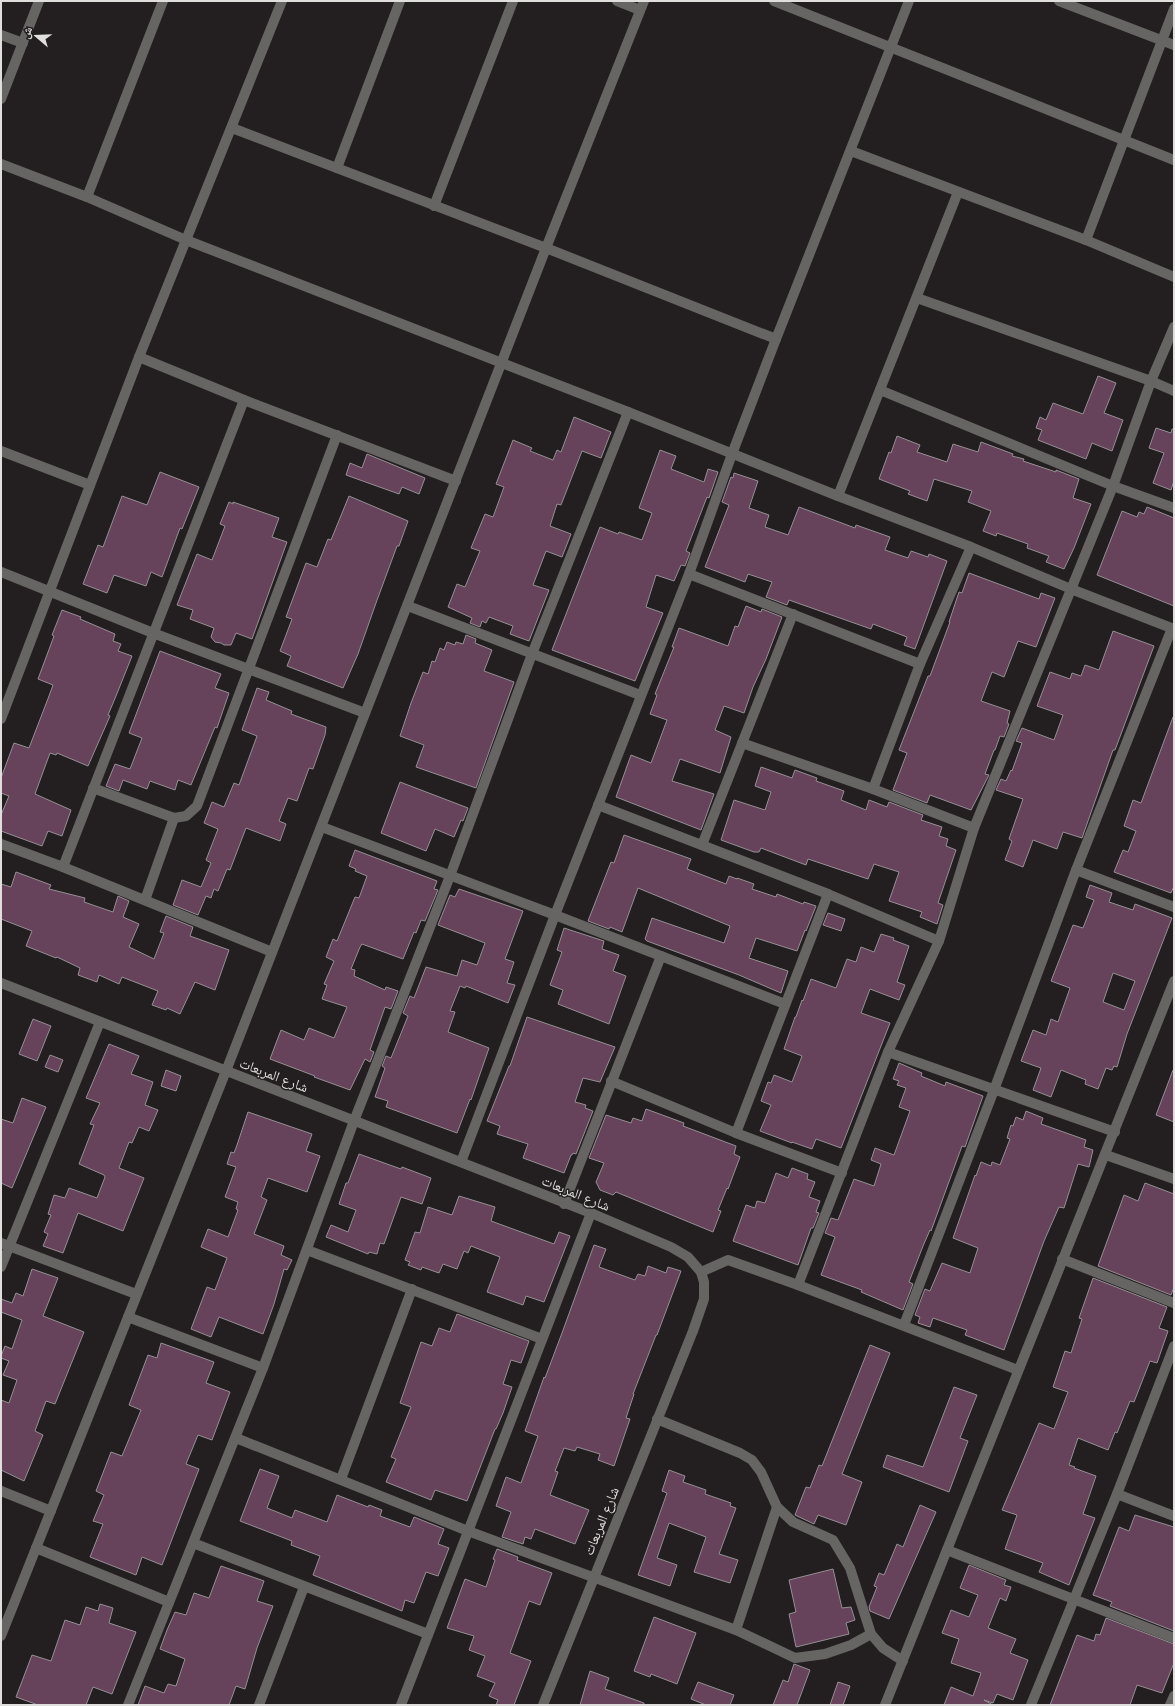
<svg xmlns="http://www.w3.org/2000/svg" width="1175" height="1706" viewBox="0 0 1175 1706" font-family="Helvetica,'Noto Naskh Arabic',sans-serif">
  <style>
    .building { fill: #67425b; stroke: #949093; fill-rule: evenodd }
    .lines { fill: none; stroke-linecap: round; stroke-linejoin: round }
    .minor { stroke: #676564; stroke-width: 10 }
    .labels { text-anchor: middle; dominant-baseline: central; stroke-width: 3; stroke-linejoin: round; paint-order: stroke }
    .street-label { font-size: 14px; fill: #e1dede; stroke: #231f20 }
  </style>
  <rect width="100%" height="100%" fill="#231f20"/>
  <g class="building">
    <polygon points="1098,376 1116,383 1104,413 1123,420 1112,451 1092,443 1086,459 1038,440 1042,430 1036,428 1040,417 1046,420 1053,403 1083,414"/>
    <polygon points="574,417 611,432 601,458 582,451 561,505 557,504 550,526 571,534 562,557 546,551 533,585 549,590 529,641 510,634 513,626 489,617 486,623 482,621 480,627 470,623 472,618 448,607 457,584 465,587 480,551 471,548 485,514 493,517 504,487 496,484 513,440 532,448 530,451 553,460 557,450 561,452"/>
    <polygon points="1156,428 1171,433 1172,429 1174,429 1174,481 1171,490 1153,483 1164,453 1149,448"/>
    <polygon points="897,436 920,445 917,452 947,462 953,444 978,452 981,442 1013,454 1012,456 1024,459 1023,461 1056,472 1056,470 1079,479 1073,498 1091,504 1074,548 1064,569 1046,562 1049,556 1027,548 1028,544 997,533 996,536 983,531 991,511 968,502 972,491 934,479 927,501 908,494 910,491 879,479 889,452 891,453"/>
    <polygon points="660,450 676,456 671,469 704,482 708,469 718,472 709,498 707,497 686,551 690,553 685,566 681,565 674,581 656,575 646,607 663,613 635,681 552,650 600,527 618,534 619,532 642,540 652,513 639,508"/>
    <polygon points="367,454 425,478 419,494 402,487 399,494 346,475 350,463 362,468"/>
    <polygon points="160,472 199,487 182,529 180,528 162,577 151,572 146,586 114,575 107,593 83,584 98,545 103,547 122,496 147,505"/>
    <polygon points="734,473 758,481 749,508 769,515 765,527 788,535 799,507 855,528 856,525 890,537 885,550 908,558 911,551 928,557 929,554 947,561 915,649 904,645 907,637 873,624 871,629 789,600 787,605 766,597 772,582 748,574 745,582 705,567 729,505 722,502 731,477 733,478"/>
    <polygon points="349,496 408,521 399,546 397,546 376,603 358,654 343,688 287,666 291,656 280,651 292,619 286,617 306,563 317,567 328,539 331,540"/>
    <polygon points="229,502 233,504 233,502 279,518 272,537 287,542 252,639 236,633 231,645 224,645 221,643 215,642 211,637 214,628 190,619 193,610 177,605 197,554 212,560 225,526 220,524"/>
    <polygon points="1147,507 1174,518 1174,606 1097,575 1122,511 1137,517 1139,512 1144,514"/>
    <polygon points="969,573 1039,599 1041,593 1055,598 1036,647 1018,641 1004,677 992,672 981,701 1010,711 1007,723 1009,724 1004,737 1000,736 995,750 994,750 985,774 989,775 971,810 930,795 927,803 893,790 907,753 899,750 928,676 930,676 950,622 949,622 959,592 962,593"/>
    <polygon points="746,606 761,612 762,609 782,617 766,659 753,687 744,713 724,706 715,730 731,737 720,773 680,759 672,781 714,794 701,830 616,797 631,755 651,763 667,720 650,714 657,695 655,694 674,647 672,647 679,628 728,646 735,626 738,627"/>
    <polygon points="62,610 81,617 80,619 115,634 113,641 121,644 118,651 132,656 116,696 108,715 110,716 88,766 57,753 56,755 50,753 35,794 71,810 62,836 48,831 42,846 1,831 1,815 9,796 1,793 1,778 14,743 29,748 49,696 53,685 38,679 54,636 52,635"/>
    <polygon points="1113,631 1154,646 1115,750 1113,750 1082,838 1063,832 1057,849 1033,840 1023,867 1005,860 1012,841 1009,839 1023,799 996,790 1001,779 1006,781 1011,770 1012,771 1022,743 1016,741 1022,728 1054,740 1063,715 1037,706 1050,672 1070,679 1072,673 1081,676 1085,665 1099,670"/>
    <polygon points="466,635 476,639 475,643 492,650 484,671 514,682 476,788 416,767 424,745 400,736 411,703 423,672 428,674 432,661 435,662 440,648 444,650 447,642 455,645 456,642 463,644"/>
    <polygon points="160,651 221,674 215,688 229,693 217,728 215,727 191,785 178,780 175,790 150,781 147,789 123,780 119,791 106,786 115,764 130,769 142,738 129,733"/>
    <polygon points="257,688 269,692 266,700 292,711 291,714 326,727 325,735 313,769 309,768 297,801 288,798 279,821 286,824 280,841 246,828 230,870 227,869 218,891 214,889 211,898 206,896 198,915 173,905 182,880 201,887 211,863 206,860 218,829 204,823 212,802 224,807 234,783 239,785 257,736 242,730"/>
    <polygon points="1173,717 1174,717 1174,886 1171,893 1114,872 1123,850 1128,852 1136,831 1124,826 1133,800 1141,803"/>
    <polygon points="761,767 792,778 795,770 817,778 816,781 844,791 841,800 866,810 869,800 887,807 889,802 923,815 921,820 942,827 939,836 948,839 946,846 956,850 938,903 943,905 937,924 920,917 922,912 889,901 899,872 874,864 868,879 808,859 806,865 761,848 759,852 754,852 721,840 734,800 765,810 771,792 755,786"/>
    <polygon points="400,782 468,808 463,821 461,820 454,837 435,829 426,851 381,833"/>
    <polygon points="624,835 691,859 687,869 726,884 729,876 737,879 737,878 754,884 752,889 776,897 777,894 803,904 804,902 816,906 806,931 805,930 797,951 756,938 749,958 788,971 781,993 739,975 647,941 645,939 652,918 724,943 730,926 638,888 622,932 610,927 609,929 588,921 611,862 614,863"/>
    <polygon points="355,850 437,881 434,889 438,890 425,921 421,920 416,933 414,932 403,959 362,944 360,947 351,969 355,970 354,976 385,990 386,987 398,991 391,1009 385,1007 370,1050 374,1052 370,1062 365,1059 350,1090 314,1077 315,1076 270,1059 281,1030 304,1040 309,1028 334,1038 347,1007 322,999 327,985 324,984 334,961 326,957 333,939 337,941 355,897 359,898 367,876 355,871 356,869 349,866"/>
    <polygon points="16,872 51,885 49,889 85,898 84,902 113,912 118,896 129,901 123,917 139,924 129,947 154,959 164,933 160,932 166,916 193,927 190,936 229,950 215,990 195,982 180,1014 167,1008 166,1010 152,1005 158,991 122,977 119,984 99,975 97,982 78,975 80,968 57,957 56,958 26,946 32,931 1,919 1,884 11,887"/>
    <path d="M1090,885L1112,893L1109,902L1133,910L1135,904L1172,918L1127,1034L1117,1067L1114,1066L1112,1070L1106,1068L1098,1089L1085,1084L1086,1080L1061,1070L1051,1097L1033,1090L1041,1068L1021,1061L1033,1030L1046,1035L1051,1019L1058,1022L1070,988L1051,981L1073,925L1083,928L1094,900L1086,897ZM1113,973L1135,981L1124,1010L1103,1002Z"/>
    <polygon points="459,889 523,911 505,959 514,962 507,983 515,985 508,1003 466,986 465,988 460,986 450,1011 455,1012 448,1032 489,1048 471,1100 470,1099 457,1133 386,1107 388,1101 375,1097 385,1068 382,1066 386,1056 391,1058 408,1016 403,1013 410,996 414,998 426,967 457,976 462,960 477,965 485,943 438,925 450,895 455,897"/>
    <polygon points="828,913 845,919 841,931 823,925"/>
    <polygon points="564,928 604,941 602,949 619,955 613,971 626,976 609,1024 558,1004 563,990 550,985 562,952 557,950"/>
    <polygon points="881,934 894,938 893,940 909,946 897,982 905,985 899,1000 870,989 861,1013 890,1023 841,1148 816,1139 812,1149 792,1142 792,1143 760,1131 771,1105 761,1101 768,1082 771,1083 774,1075 792,1082 802,1056 784,1049 795,1017 796,1017 802,1000 803,1001 811,979 836,988 847,959 856,962 861,947 874,952"/>
    <polygon points="527,1017 615,1047 600,1082 583,1078 575,1102 586,1105 585,1108 593,1111 576,1154 573,1153 572,1155 571,1155 564,1173 523,1158 528,1144 497,1134 500,1126 487,1121 509,1066 510,1066"/>
    <polygon points="33,1019 51,1026 37,1061 19,1054"/>
    <polygon points="109,1044 139,1056 131,1074 153,1082 145,1105 158,1110 149,1131 139,1127 132,1143 129,1142 119,1168 144,1178 123,1231 78,1213 63,1253 43,1246 48,1234 44,1232 51,1215 48,1214 54,1195 65,1198 69,1188 97,1198 105,1177 104,1175 79,1164 94,1125 90,1124 100,1103 86,1098"/>
    <polygon points="50,1055 63,1060 58,1072 45,1067"/>
    <polygon points="899,1063 922,1073 921,1076 945,1086 946,1082 983,1096 965,1147 962,1146 931,1231 930,1230 923,1246 909,1282 913,1284 903,1310 861,1292 862,1290 821,1275 835,1237 825,1233 831,1218 838,1220 854,1179 874,1186 881,1164 871,1160 875,1148 894,1155 910,1111 899,1107 906,1088 897,1085 899,1081 893,1079"/>
    <polygon points="166,1070 181,1076 176,1091 161,1086"/>
    <polygon points="1173,1070 1174,1070 1174,1122 1156,1115"/>
    <polygon points="22,1098 46,1107 12,1188 1,1183 1,1119 13,1123"/>
    <polygon points="646,1109 684,1123 683,1126 736,1146 734,1154 740,1157 728,1189 727,1188 718,1210 721,1211 713,1232 616,1192 613,1195 600,1190 596,1182 604,1163 589,1158 606,1115 631,1123 633,1118 642,1121"/>
    <polygon points="1026,1111 1043,1118 1041,1124 1086,1140 1084,1147 1093,1150 1089,1167 1078,1164 1064,1208 1059,1207 1044,1241 1004,1350 965,1335 967,1330 933,1318 930,1327 918,1323 920,1317 915,1315 925,1289 930,1291 942,1263 970,1273 978,1248 953,1238 975,1175 976,1176 981,1162 991,1166 992,1162 1000,1165 1010,1139 1007,1138 1011,1125 1013,1126 1016,1117 1023,1120"/>
    <polygon points="248,1112 312,1134 306,1151 320,1156 307,1192 268,1178 261,1197 267,1200 254,1234 284,1246 281,1255 292,1260 287,1270 284,1269 274,1304 263,1334 219,1317 211,1337 191,1329 207,1287 215,1290 227,1258 201,1247 208,1229 228,1237 238,1210 236,1209 238,1202 225,1197 236,1167 227,1164 231,1152 234,1153 237,1145"/>
    <polygon points="359,1154 401,1169 402,1167 431,1178 422,1204 401,1197 384,1244 380,1243 377,1254 369,1252 368,1254 326,1237 331,1225 348,1232 356,1210 339,1204 346,1183 348,1183"/>
    <polygon points="792,1168 808,1174 807,1179 815,1182 809,1197 820,1201 816,1212 819,1213 813,1228 811,1228 798,1265 733,1241 746,1205 755,1208 757,1201 765,1203 776,1173 788,1178"/>
    <polygon points="1145,1183 1174,1194 1174,1287 1171,1295 1098,1266 1124,1195 1138,1201"/>
    <polygon points="459,1196 495,1207 491,1221 554,1244 559,1232 570,1236 544,1302 526,1296 523,1305 487,1292 500,1257 471,1246 468,1253 464,1251 457,1269 443,1264 439,1273 422,1267 421,1270 408,1265 410,1262 405,1260 415,1232 420,1233 428,1207 452,1215"/>
    <polygon points="594,1245 606,1249 599,1267 635,1280 638,1274 645,1276 648,1266 666,1273 668,1267 681,1271 657,1335 656,1335 633,1394 634,1394 626,1418 630,1419 614,1466 598,1460 600,1454 577,1447 575,1451 564,1448 555,1471 558,1472 550,1495 589,1510 575,1544 535,1529 531,1539 525,1537 523,1544 502,1537 511,1512 496,1506 506,1477 521,1483 538,1436 525,1431 544,1377 545,1378 562,1333"/>
    <polygon points="32,1269 58,1278 43,1316 84,1332 55,1404 46,1401 35,1431 43,1435 24,1481 1,1470 1,1400 9,1403 17,1380 3,1375 9,1361 1,1358 1,1356 5,1346 12,1349 22,1320 1,1312 1,1299 12,1303 16,1293 23,1296"/>
    <polygon points="1093,1278 1167,1307 1159,1328 1168,1331 1157,1363 1150,1361 1134,1402 1130,1401 1117,1433 1115,1432 1108,1450 1078,1438 1069,1465 1075,1467 1074,1468 1096,1476 1083,1514 1095,1518 1069,1585 1039,1572 1043,1563 1005,1549 1017,1515 1002,1510 1039,1423 1054,1429 1068,1392 1053,1387 1065,1351 1071,1353 1082,1319 1079,1318"/>
    <polygon points="457,1314 529,1341 521,1363 511,1360 503,1384 512,1387 503,1413 496,1429 495,1429 467,1501 435,1490 431,1500 386,1482 396,1459 391,1457 411,1407 400,1403 421,1342 432,1346 439,1328 450,1332"/>
    <polygon points="161,1343 214,1362 206,1383 230,1392 212,1440 198,1435 186,1464 199,1469 162,1565 142,1557 136,1575 90,1557 103,1524 93,1521 104,1495 96,1491 111,1452 122,1456 141,1410 129,1405 148,1355 157,1358"/>
    <polygon points="870,1345 890,1353 842,1474 862,1482 846,1525 818,1515 814,1524 795,1515 806,1487 810,1488 819,1465 822,1466"/>
    <polygon points="954,1387 977,1395 960,1438 968,1441 949,1492 883,1467 887,1455 923,1467"/>
    <polygon points="260,1469 279,1476 267,1508 292,1518 295,1510 327,1522 337,1495 368,1507 369,1505 382,1510 380,1516 410,1527 414,1517 444,1529 438,1544 449,1548 438,1576 426,1572 414,1603 405,1600 402,1611 313,1575 320,1556 291,1545 292,1541 240,1521"/>
    <polygon points="669,1470 685,1476 683,1482 706,1490 705,1494 731,1503 730,1506 736,1508 719,1554 738,1560 730,1583 694,1572 706,1537 669,1523 657,1558 677,1565 670,1586 638,1575 667,1493 662,1491"/>
    <polygon points="920,1505 936,1512 889,1619 870,1611 869,1607 877,1587 874,1586 879,1573 884,1575 897,1544 903,1547"/>
    <polygon points="1135,1515 1174,1527 1174,1631 1110,1606 1112,1602 1093,1595 1119,1527 1129,1531"/>
    <polygon points="497,1549 518,1557 517,1560 552,1573 540,1605 529,1601 510,1653 531,1661 514,1705 496,1705 498,1700 489,1696 495,1683 477,1676 485,1656 469,1650 474,1636 447,1628 465,1579 486,1587 495,1560 493,1559"/>
    <polygon points="969,1565 1006,1580 1004,1585 1011,1587 1006,1601 1000,1598 988,1628 1016,1639 1010,1653 1028,1660 1013,1700 997,1694 993,1703 984,1700 993,1705 944,1705 951,1687 973,1696 981,1673 951,1663 959,1639 942,1633 951,1610 969,1617 978,1595 960,1588"/>
    <polygon points="221,1566 264,1581 257,1601 273,1606 257,1648 245,1689 236,1686 229,1705 138,1705 145,1686 164,1693 168,1684 176,1686 185,1659 160,1649 167,1630 175,1612 186,1615 194,1593 209,1598"/>
    <polygon points="833,1569 842,1608 851,1607 855,1620 846,1623 849,1634 796,1647 789,1614 796,1612 789,1580"/>
    <polygon points="100,1604 113,1608 109,1623 136,1632 112,1694 93,1687 86,1705 38,1705 16,1697 32,1655 51,1661 65,1620 80,1625 86,1607 98,1611"/>
    <polygon points="654,1617 696,1633 677,1684 651,1674 650,1677 634,1671"/>
    <polygon points="1106,1618 1174,1644 1174,1663 1162,1693 1137,1685 1130,1705 1050,1705 1077,1635 1094,1641 1096,1634 1100,1635"/>
    <polygon points="794,1664 810,1670 797,1705 773,1705 783,1680 788,1682"/>
    <polygon points="590,1671 609,1678 605,1689 644,1703 644,1705 580,1705"/>
    <polygon points="698,1682 734,1695 730,1705 706,1705 691,1699"/>
    <polygon points="838,1682 850,1686 843,1705 830,1705"/>
  </g>
  <g class="lines">
    <g class="minor">
      <polyline points="617,1 640,10"/>
      <polyline points="774,1 1174,160"/>
      <polyline points="1059,1 1174,45"/>
      <polyline points="1,35 23,43"/>
      <polyline points="1,99 39,1"/>
      <polyline points="232,128 546,248 776,339"/>
      <polyline points="851,151 1086,240 1174,277"/>
      <polyline points="1,164 87,197 186,240 628,412 838,496 971,547 1071,589 1174,629"/>
      <polyline points="337,168 400,1"/>
      <polyline points="87,197 163,1"/>
      <polyline points="434,206 513,1"/>
      <polyline points="1086,240 1174,9"/>
      <polyline points="917,298 1151,381 1174,391"/>
      <polyline points="139,357 244,400 456,481"/>
      <polyline points="880,390 1113,486 1174,508"/>
      <polyline points="1,451 90,485"/>
      <polyline points="838,496 958,192"/>
      <polyline points="1,572 153,633 365,713"/>
      <polyline points="689,574 920,664"/>
      <polyline points="408,606 640,695"/>
      <polyline points="1,719 139,357 282,1"/>
      <polyline points="742,743 873,789 974,828"/>
      <polyline points="93,788 174,818 186,816 197,806 337,435"/>
      <polyline points="873,789 920,664 971,547"/>
      <polyline points="598,805 828,894 939,941"/>
      <polyline points="322,827 555,915 785,1004"/>
      <polyline points="1,844 63,867 272,952"/>
      <polyline points="702,845 793,614"/>
      <polyline points="63,867 244,400"/>
      <polyline points="1076,870 1174,907"/>
      <polyline points="145,900 174,818"/>
      <polyline points="1,983 591,1213 671,1247 688,1257 701,1272 704,1282 704,1299 693,1331 543,1705"/>
      <polyline points="888,1052 1115,1132"/>
      <polyline points="611,1081 736,1133 842,1173"/>
      <polyline points="736,1133 828,894"/>
      <polyline points="1106,1155 1174,1179"/>
      <polyline points="461,1162 555,915 689,574 732,454 776,339 909,1"/>
      <polyline points="564,1204 661,956"/>
      <polyline points="1,1243 136,1294"/>
      <polyline points="307,1250 542,1339"/>
      <polyline points="1062,1259 1174,1303"/>
      <polyline points="1,1267 100,1022"/>
      <polyline points="701,1272 728,1260 798,1285 1018,1370"/>
      <polyline points="798,1285 888,1052 939,941 974,828 1113,486 1151,381 1174,327"/>
      <polyline points="128,1317 263,1368"/>
      <polyline points="904,1325 994,1090 1076,870 1172,628"/>
      <polyline points="657,1419 740,1453 752,1460 761,1472 777,1507 793,1522 833,1540 850,1568 871,1634 883,1648 903,1661"/>
      <polyline points="236,1438 468,1531 736,1630"/>
      <polyline points="341,1479 412,1289"/>
      <polyline points="1,1491 51,1511"/>
      <polyline points="1117,1494 1174,1516"/>
      <polyline points="777,1507 736,1630 795,1658 825,1654 851,1645 871,1634"/>
      <polyline points="193,1543 428,1634"/>
      <polyline points="36,1548 169,1602"/>
      <polyline points="947,1550 1174,1638"/>
      <polyline points="1,1636 226,1071 546,248 644,1"/>
      <polyline points="128,1705 263,1368 354,1121 450,876 532,654 628,412"/>
      <polyline points="259,1705 304,1587"/>
      <polyline points="401,1705 591,1213"/>
      <polyline points="885,1705 1174,981"/>
      <polyline points="1031,1705 1117,1494 1174,1346"/>
      <polyline points="1170,1705 1174,1696"/>
    </g>
  </g>
  <g class="labels">
    <g class="street-label">
      <text transform="translate(274 1075) rotate(21)">شارع المربعات</text>
      <text transform="translate(576 1193) rotate(22)">شارع المربعات</text>
      <text transform="translate(601 1521) rotate(-68)">شارع المربعات</text>
    </g>
  </g>
  <rect width="1175" height="1706" fill="none" stroke="#e1dede" stroke-width="4"/>
  <g transform="translate(36 36) rotate(289)" stroke="#231f20" stroke-width="3" paint-order="stroke">
  <path d="M0-3L7 15L0 10L-7 15Z" fill="#e1dede"/>
  <text y="-6" font-size="11" font-weight="bold" text-anchor="middle" fill="#e1dede">ش</text>
  </g>
</svg>
